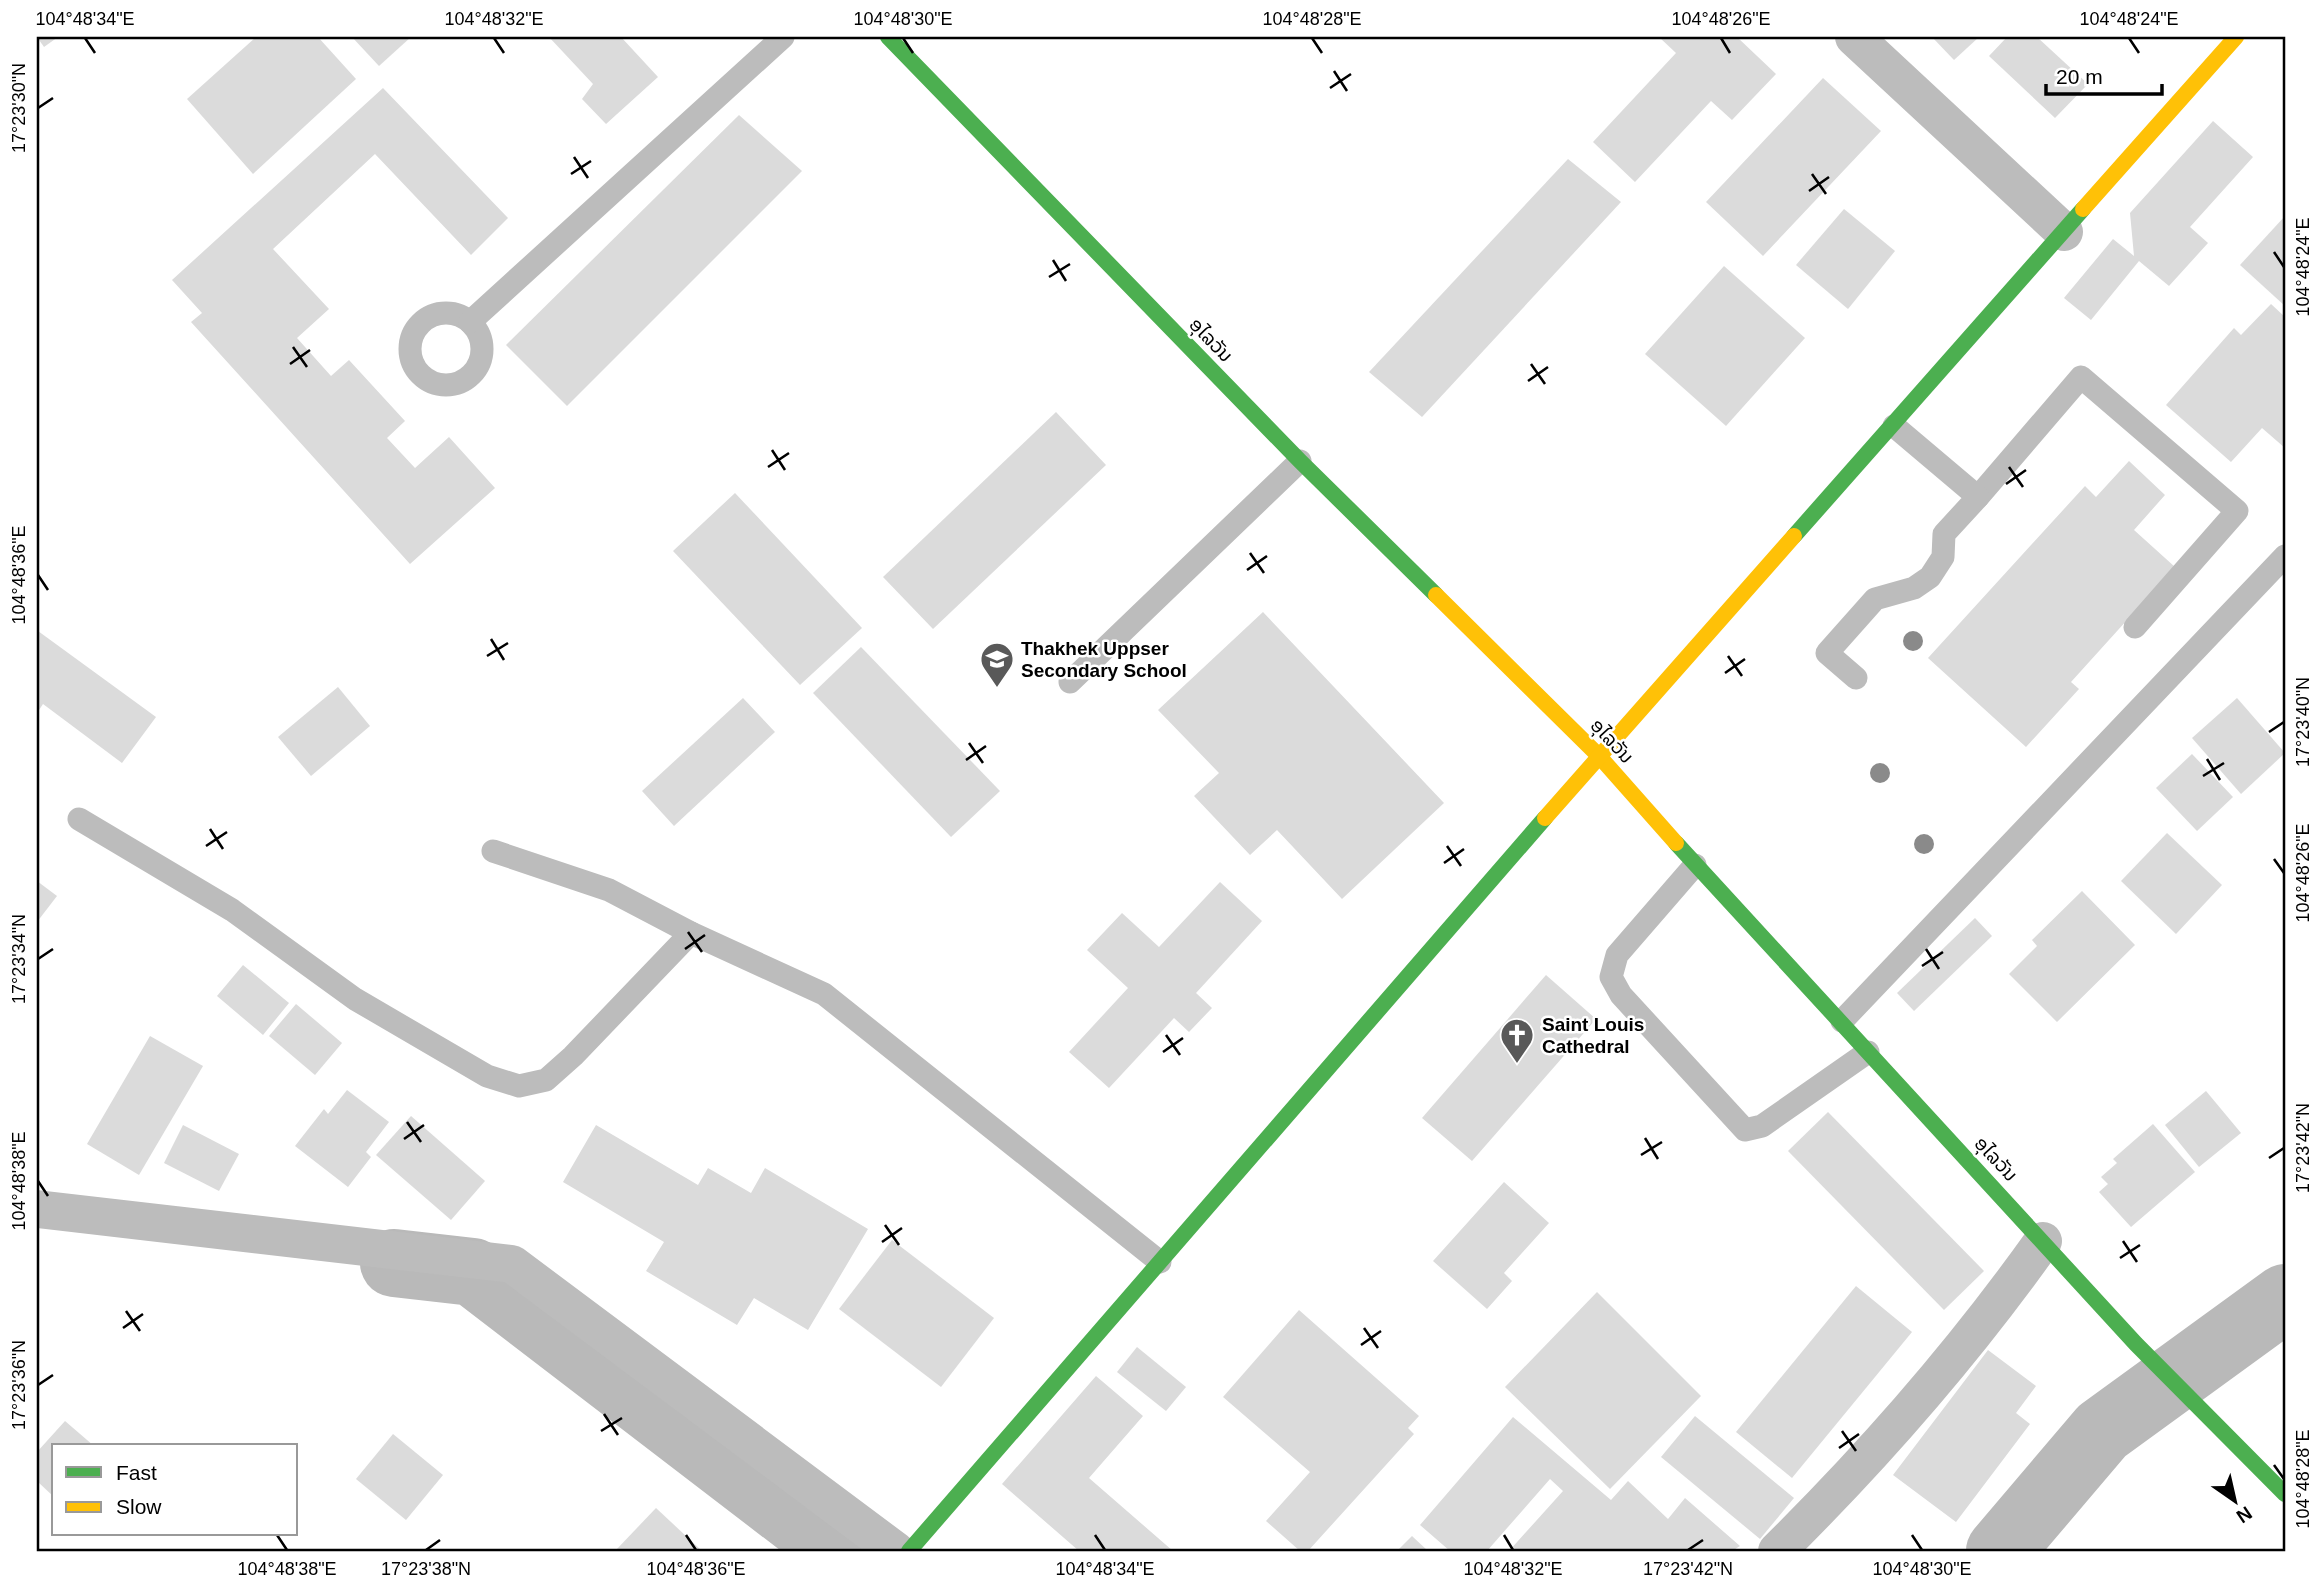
<svg xmlns="http://www.w3.org/2000/svg" width="2322" height="1588" viewBox="0 0 2322 1588" font-family="Arial,'Noto Sans Lao',sans-serif">
  <style>
    .lines { fill: none; stroke-linecap: round; stroke-linejoin: round }
    .river { stroke: #b9b9b9; stroke-width: 68 }
    .building { fill: #dbdbdb }
    .lane { stroke: #bcbcbc; stroke-width: 23 }
    .street { stroke: #bcbcbc; stroke-width: 38 }
    .fast { stroke: #4caf50; stroke-width: 16 }
    .slow { stroke: #ffc107; stroke-width: 16 }
    .tree { fill: #8a8a8a }
    .ticks { fill: none; stroke: #000; stroke-width: 2.5 }
    .labels { text-anchor: middle; dominant-baseline: central; stroke-width: 5; stroke-linejoin: round; paint-order: stroke }
    .street-label { font-size: 19px; fill: #000; stroke: #fff }
    .poi-label { font-size: 19px; font-weight: bold; fill: #000; stroke: #fff; text-anchor: start }
    .neatline { fill: none; stroke: #000; stroke-width: 2.5 }
    .ticks-label { font-size: 18px; text-anchor: middle; fill: #000 }
  </style>
  <rect width="100%" height="100%" fill="#fff"/>
  <g class="lines">
    <g class="river">
      <polyline points="394,1263 473,1272 837,1551"/>
      <polyline points="2000,1551 2102,1431 2285,1298"/>
    </g>
  </g>
  <g class="building">
    <polygon points="37,37 58,37 44,47"/>
    <polygon points="256,37 318,37 356,79 253,174 187,99"/>
    <polygon points="352,37 411,37 379,66"/>
    <polygon points="549,37 621,37 658,77 606,124 582,99 593,84"/>
    <polygon points="1659,37 1737,37 1776,74 1732,120 1711,101 1635,182 1593,142 1676,53"/>
    <polygon points="1932,37 1979,37 1954,60"/>
    <polygon points="2007,37 2037,37 2088,84 2055,118 1989,56"/>
    <polygon points="1823,78 1881,131 1763,256 1706,202"/>
    <polygon points="383,88 508,218 471,255 375,154 273,249 329,309 297,338 331,376 349,360 405,421 387,438 415,468 449,437 495,488 410,564 191,322 202,313 172,280"/>
    <polygon points="739,115 802,171 567,406 506,345"/>
    <polygon points="2213,121 2253,157 2190,227 2208,243 2169,286 2139,261 2091,320 2064,298 2113,239 2134,256 2130,213"/>
    <polygon points="1568,159 1621,202 1422,417 1369,372"/>
    <polygon points="1844,209 1895,251 1848,309 1796,265"/>
    <polygon points="2285,216 2285,306 2240,265"/>
    <polygon points="1724,266 1805,338 1726,426 1645,354"/>
    <polygon points="2271,304 2285,317 2285,448 2262,428 2231,462 2166,405 2234,328 2241,335"/>
    <polygon points="1056,412 1106,465 933,629 883,577"/>
    <polygon points="2129,461 2165,495 2134,530 2175,567 2071,682 2079,689 2026,747 1928,658 2085,486 2096,497"/>
    <polygon points="735,493 862,628 800,685 673,551"/>
    <polygon points="1263,612 1444,803 1342,899 1277,830 1250,855 1194,796 1219,773 1158,710"/>
    <polygon points="38,631 156,717 122,763 43,704 37,713"/>
    <polygon points="861,647 1000,791 951,837 813,693"/>
    <polygon points="338,687 370,726 311,776 278,737"/>
    <polygon points="743,698 775,732 674,826 642,791"/>
    <polygon points="2237,698 2285,753 2241,794 2192,738"/>
    <polygon points="2192,754 2233,797 2197,831 2156,788"/>
    <polygon points="2167,833 2222,885 2176,934 2121,881"/>
    <polygon points="37,881 57,896 37,922"/>
    <polygon points="1220,882 1262,921 1196,993 1212,1008 1189,1032 1174,1018 1109,1088 1069,1052 1128,988 1087,950 1122,913 1159,947"/>
    <polygon points="2082,891 2135,945 2057,1022 2009,974 2037,946 2032,940"/>
    <polygon points="1975,918 1992,936 1914,1011 1897,993"/>
    <polygon points="243,965 289,1003 263,1035 217,996"/>
    <polygon points="1546,975 1596,1019 1472,1161 1422,1118"/>
    <polygon points="296,1004 342,1043 315,1075 269,1036"/>
    <polygon points="150,1036 203,1066 139,1175 87,1144"/>
    <polygon points="347,1090 389,1122 366,1152 371,1157 348,1187 295,1146 324,1109 328,1114"/>
    <polygon points="2206,1091 2241,1133 2199,1167 2165,1125"/>
    <polygon points="1828,1112 1984,1271 1944,1310 1788,1151"/>
    <polygon points="411,1116 485,1181 451,1220 376,1155"/>
    <polygon points="2153,1124 2195,1172 2131,1227 2099,1192 2108,1184 2101,1177 2117,1163 2113,1159"/>
    <polygon points="183,1125 239,1154 219,1191 164,1163"/>
    <polygon points="596,1125 698,1185 708,1168 751,1193 765,1168 868,1229 808,1330 754,1298 737,1325 646,1271 664,1242 563,1182"/>
    <polygon points="1504,1182 1549,1223 1504,1273 1512,1281 1487,1309 1433,1261"/>
    <polygon points="892,1240 994,1318 941,1387 839,1309"/>
    <polygon points="1856,1286 1912,1332 1792,1478 1736,1432"/>
    <polygon points="1597,1292 1701,1396 1610,1489 1505,1387"/>
    <polygon points="1299,1310 1419,1416 1408,1428 1414,1434 1308,1551 1300,1551 1266,1521 1310,1472 1223,1397"/>
    <polygon points="1137,1347 1186,1387 1166,1411 1117,1372"/>
    <polygon points="1988,1350 2036,1386 2016,1413 2030,1424 1956,1522 1893,1475"/>
    <polygon points="1096,1376 1143,1416 1089,1478 1173,1551 1079,1551 1002,1484"/>
    <polygon points="1695,1416 1794,1498 1760,1539 1661,1457"/>
    <polygon points="1513,1417 1611,1500 1628,1481 1668,1519 1685,1498 1740,1546 1732,1551 1509,1551 1563,1491 1550,1479 1487,1551 1450,1551 1420,1525"/>
    <polygon points="65,1421 94,1446 54,1446 54,1497 37,1481 37,1452"/>
    <polygon points="393,1434 443,1475 406,1520 356,1479"/>
    <polygon points="656,1508 702,1551 616,1550"/>
    <polygon points="1412,1536 1428,1551 1397,1551"/>
  </g>
  <g class="lines">
    <g class="lane">
      <circle cx="446" cy="349" r="36"/>
      <polyline points="470,322 783,37"/>
      <polyline points="1978,497 2081,377 2237,511 2135,627"/>
      <polyline points="1856,678 1827,653 1875,599 1914,588 1930,577 1943,557 1944,534 1978,497 1894,426"/>
      <polyline points="1070,682 1300,461"/>
      <polyline points="79,819 232,910 355,999 487,1076 519,1086 546,1080 573,1056 691,933"/>
      <polyline points="493,851 609,890 691,933 824,994 1160,1262"/>
      <polyline points="1695,865 1617,955 1611,977 1621,995 1745,1130 1762,1126 1868,1052"/>
      <polyline points="1842,1021 2285,556"/>
    </g>
    <g class="street">
      <polyline points="1854,37 2064,232"/>
      <polyline points="37,1209 512,1264 896,1551"/>
      <path d="M1777,1551C1874,1455 1964,1352 2043,1241"/>
    </g>
    <g class="fast">
      <polyline points="888,37 1300,461 1436,595"/>
      <polyline points="1794,536 2083,209"/>
      <polyline points="1676,843 2136,1344 2285,1494"/>
      <polyline points="909,1551 1545,818"/>
    </g>
    <g class="slow">
      <polyline points="2083,209 2236,37"/>
      <polyline points="1436,595 1599,756 1676,843"/>
      <polyline points="1545,818 1794,536"/>
    </g>
  </g>
  <g class="tree">
    <circle cx="1913" cy="641" r="10"/>
    <circle cx="1880" cy="773" r="10"/>
    <circle cx="1924" cy="844" r="10"/>
  </g>
  <path class="ticks" d="M85,38L95,53M494,38L504,53M903,38L913,53M1312,38L1322,53M1721,38L1730,53M2129,38L2139,53M1334,71L1347,91M1330,88L1351,74M38,108L53,98M574,157L588,178M571,174L591,161M1812,174L1826,194M1809,191L1829,177M2274,252L2284,267M1053,260L1066,281M1049,277L1070,264M293,347L307,367M290,364L310,350M1531,364L1545,384M1528,381L1548,367M772,450L785,470M768,467L789,453M2009,467L2023,487M2006,484L2026,470M1250,553L1264,573M1247,570L1267,556M38,575L48,590M491,639L504,660M487,656L508,643M1728,656L1742,676M1725,673L1745,659M2269,732L2284,722M969,743L983,763M2207,759L2220,780M966,760L986,746M2203,776L2224,763M210,829L223,849M206,846L227,832M1447,846L1461,866M2274,859L2284,873M1444,863L1464,849M688,932L702,952M685,949L705,935M1926,949L1939,969M38,959L53,949M1922,966L1943,952M1166,1035L1180,1055M1163,1052L1183,1038M407,1122L421,1142M1645,1138L1658,1159M404,1139L424,1125M1641,1155L1662,1142M2269,1158L2284,1148M38,1181L48,1196M885,1225L899,1245M2123,1241L2137,1262M882,1242L902,1228M2120,1258L2140,1245M126,1311L140,1331M123,1328L143,1314M1364,1328L1378,1348M1361,1345L1381,1331M38,1385L53,1375M604,1414L618,1435M601,1431L622,1418M1842,1431L1856,1451M1839,1448L1859,1434M2274,1465L2284,1479M277,1535L287,1550M686,1535L696,1550M1095,1535L1105,1550M1504,1535L1513,1550M1912,1535L1922,1550M426,1550L440,1540M1688,1550L1703,1540"/>
  <defs>
    <symbol id="school-pin" viewBox="-11 -11 22 30"><path d="M0 17L-7.5 6A9.5 9.5 0 1 1 7.5 6Z" fill="#595959" stroke="#fff"/><path d="M0-5L7-2L0 1L-7-2ZM-4 1L0 2.5L4 1V4Q0 6-4 4Z" fill="#fff"/></symbol>
    <symbol id="church-pin" viewBox="-11 -11 22 30"><path d="M0 17L-7.5 6A9.5 9.5 0 1 1 7.5 6Z" fill="#595959" stroke="#fff"/><path d="M-1.2-6h2.4v3.5h3.3v2.4h-3.3V6h-2.4V-.1h-3.3v-2.4h3.3Z" fill="#fff"/></symbol>
  </defs>
  <g fill-rule="evenodd">
    <use href="#school-pin" x="978" y="640" width="38" height="52"/>
    <use href="#church-pin" x="1498" y="1016" width="38" height="52"/>
  </g>
  <g class="labels">
    <g class="street-label">
      <text transform="translate(1211 340) rotate(46)">ອຸໄລວັນ</text>
      <text transform="translate(1612 741) rotate(47)">ອຸໄລວັນ</text>
      <text transform="translate(1996 1159) rotate(47)">ອຸໄລວັນ</text>
    </g>
    <g class="poi-label">
      <text x="1021" y="648">Thakhek Uppser<tspan x="1021" dy="22">Secondary School</tspan></text>
      <text x="1542" y="1024">Saint Louis<tspan x="1542" dy="22">Cathedral</tspan></text>
    </g>
  </g>
  <rect width="2322" height="1588" fill="none" stroke="#ffffff" stroke-width="77"/>
  <rect x="52" y="1444" width="245" height="91" fill="#ffffff" stroke="#999999" stroke-width="2"/>
  <rect x="66" y="1467" width="35" height="10" fill="#4caf50" stroke="#999999" stroke-width="2"/>
  <text x="116" y="1480" font-size="21" fill="#000000">Fast</text>
  <rect x="66" y="1502" width="35" height="10" fill="#ffc107" stroke="#999999" stroke-width="2"/>
  <text x="116" y="1514" font-size="21" fill="#000000">Slow</text>
  <g transform="translate(2235 1501) rotate(146)" stroke="#ffffff" stroke-width="5" paint-order="stroke">
  <path d="M0-5L12 26L0 18L-12 26Z" fill="#000000"/>
  <text y="-10" font-size="19" font-weight="bold" text-anchor="middle" fill="#000000">N</text>
  </g>
  <path d="M2046 84v10h116v-10" fill="none" stroke="#000000" stroke-width="3.5"/>
  <text x="2056" y="84" font-size="21" fill="#000000" stroke="#ffffff" stroke-width="5" paint-order="stroke">20 m</text>
  <rect x="38" y="38" width="2246" height="1512" class="neatline"/>
  <g class="ticks-label">
    <text x="85" y="25">104°48'34"E</text>
    <text x="494" y="25">104°48'32"E</text>
    <text x="903" y="25">104°48'30"E</text>
    <text x="1312" y="25">104°48'28"E</text>
    <text x="1721" y="25">104°48'26"E</text>
    <text x="2129" y="25">104°48'24"E</text>
    <text transform="translate(19 108) rotate(-90)" y="6">17°23'30"N</text>
    <text transform="translate(2303 267) rotate(-90)" y="6">104°48'24"E</text>
    <text transform="translate(19 575) rotate(-90)" y="6">104°48'36"E</text>
    <text transform="translate(2303 722) rotate(-90)" y="6">17°23'40"N</text>
    <text transform="translate(2303 873) rotate(-90)" y="6">104°48'26"E</text>
    <text transform="translate(19 959) rotate(-90)" y="6">17°23'34"N</text>
    <text transform="translate(2303 1148) rotate(-90)" y="6">17°23'42"N</text>
    <text transform="translate(19 1181) rotate(-90)" y="6">104°48'38"E</text>
    <text transform="translate(19 1385) rotate(-90)" y="6">17°23'36"N</text>
    <text transform="translate(2303 1479) rotate(-90)" y="6">104°48'28"E</text>
    <text x="287" y="1575">104°48'38"E</text>
    <text x="426" y="1575">17°23'38"N</text>
    <text x="696" y="1575">104°48'36"E</text>
    <text x="1105" y="1575">104°48'34"E</text>
    <text x="1513" y="1575">104°48'32"E</text>
    <text x="1688" y="1575">17°23'42"N</text>
    <text x="1922" y="1575">104°48'30"E</text>
  </g>
</svg>
